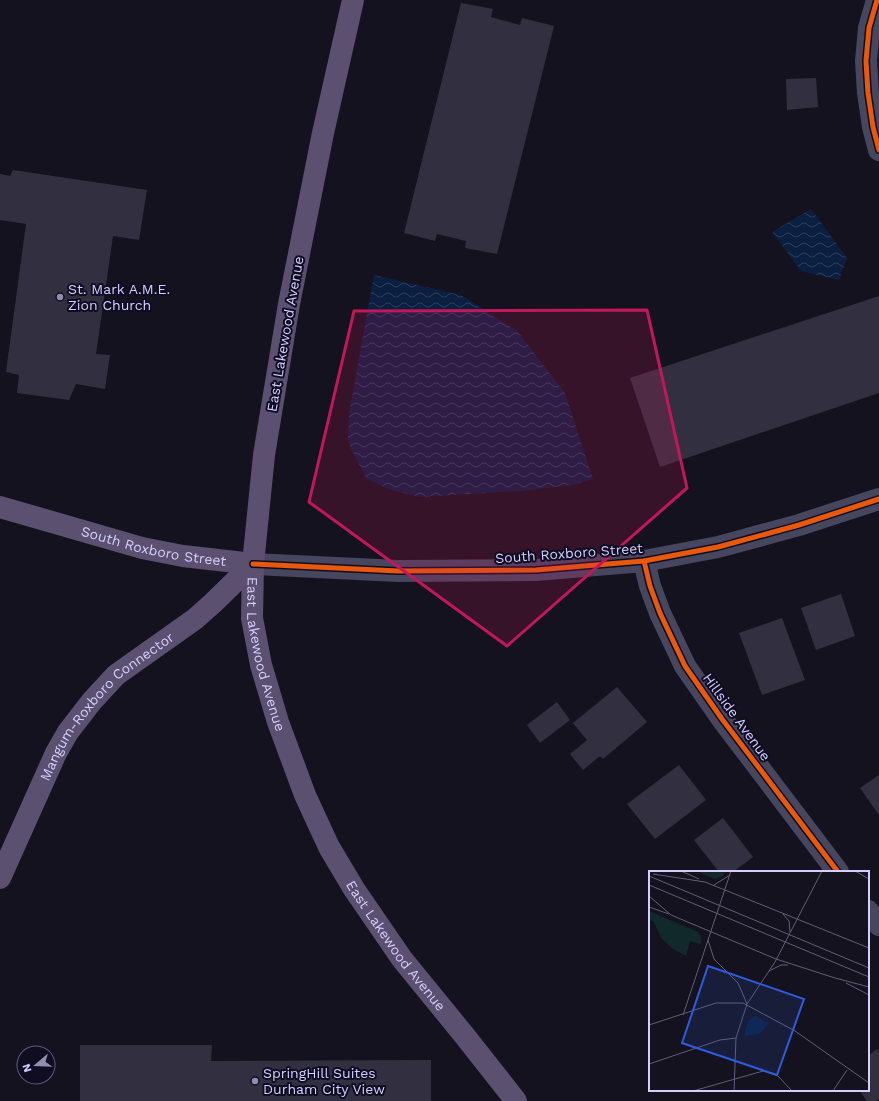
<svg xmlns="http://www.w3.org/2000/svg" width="879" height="1101" viewBox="0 0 879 1101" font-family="'Work Sans',sans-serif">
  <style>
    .water { fill: url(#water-waves) }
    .building { fill: #323040 }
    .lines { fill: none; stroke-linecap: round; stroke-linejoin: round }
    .minor { stroke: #47465f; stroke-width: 22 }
    .major { stroke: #5b5070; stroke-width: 22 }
    .cycleway-casing { stroke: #100d23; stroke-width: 8 }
    .cycleway { stroke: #e8590c; stroke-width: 5 }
    .marked { fill: #c2185b; fill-opacity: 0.2; stroke: #c2185b; stroke-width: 3; stroke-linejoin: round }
    .poi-dot { fill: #918db0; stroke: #100d23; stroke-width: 1.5 }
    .labels { text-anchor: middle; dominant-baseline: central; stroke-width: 4; stroke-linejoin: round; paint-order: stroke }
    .poi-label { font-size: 14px; fill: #d4cfff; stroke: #100d23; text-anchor: start }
    .street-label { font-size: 14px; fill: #d4cfff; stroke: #100d23 }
    .inset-road { fill: none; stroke: #615e78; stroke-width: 1 }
    .view { fill: #2f5bdc; fill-opacity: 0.15; stroke: #2f5bdc; stroke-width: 2 }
    .inset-edge { fill: none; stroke: #d4cfff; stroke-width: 2 }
  </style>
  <defs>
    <pattern id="water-waves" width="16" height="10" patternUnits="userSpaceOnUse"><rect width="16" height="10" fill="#0b1f41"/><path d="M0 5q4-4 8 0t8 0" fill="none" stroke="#2e3e5e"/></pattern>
  </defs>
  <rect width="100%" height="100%" fill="#14121e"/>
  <g class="water">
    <polygon points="811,209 847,258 839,280 801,271 772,232"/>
    <polygon points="374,275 461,295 517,331 565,393 593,479 572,485 519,491 420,497 391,490 367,479 351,449 348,439 349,414"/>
  </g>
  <g class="building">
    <polygon points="461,3 493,9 491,17 520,25 522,18 554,26 497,254 465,248 466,241 437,234 435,241 404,233"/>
    <polygon points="816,78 818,107 787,110 786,79"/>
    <polygon points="13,170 147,190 139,240 113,236 96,354 110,355 105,389 76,384 69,400 17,393 19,375 6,372 26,224 0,220 0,174 10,176"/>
    <polygon points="879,296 879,393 660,467 630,378"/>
    <polygon points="841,594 855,636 816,650 801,608"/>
    <polygon points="782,618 805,680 762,695 739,633"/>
    <polygon points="617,687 647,722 603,759 600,756 583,770 570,754 587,740 573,723"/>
    <polygon points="557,702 570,720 540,743 527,725"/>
    <polygon points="679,765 706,800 655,839 627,804"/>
    <polygon points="879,775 879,815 860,788"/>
    <polygon points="723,818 753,857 733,872 719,872 694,840"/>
    <polygon points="80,1045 212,1045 211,1061 431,1060 431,1101 80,1101"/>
    <polygon points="877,1049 879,1052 879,1099 876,1101 867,1101 859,1090 868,1090 868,1056"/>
  </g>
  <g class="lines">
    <g class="minor">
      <polyline points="877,0 869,28 866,61 868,93 873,127 879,150"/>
      <polyline points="644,561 650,586 660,613 685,666 722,719 838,872"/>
      <polyline points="253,564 398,571 536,570 644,561 718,547 799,525 879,499"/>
      <polyline points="868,911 879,925"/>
    </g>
    <g class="major">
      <path id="s1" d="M353,0L323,133L289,304L264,455L253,564L252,618L261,665L278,722L305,795L329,847L354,889L402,959L464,1035L516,1101"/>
      <path id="s2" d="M0,507L142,548L183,556L253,564"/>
      <path id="s3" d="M0,878L56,753L68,732L92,701L116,675L195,619L213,603L253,564"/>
    </g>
    <defs>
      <g id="cycleway">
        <polyline points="877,0 869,28 866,61 868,93 873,127 879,150"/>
        <polyline points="644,561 650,586 660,613 685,666 722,719 838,872"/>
        <polyline points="253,564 398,571 536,570 644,561 718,547 799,525 879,499"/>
      </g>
    </defs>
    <use href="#cycleway" class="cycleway-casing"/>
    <use href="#cycleway" class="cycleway"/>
  </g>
  <path class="marked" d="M647,310L687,488L507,646L309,502L354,311Z"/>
  <g class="poi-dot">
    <circle cx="60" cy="297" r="4"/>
    <circle cx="255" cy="1081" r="4"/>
  </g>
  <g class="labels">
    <g class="poi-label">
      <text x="68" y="289">St. Mark A.M.E.<tspan x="68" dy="16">Zion Church</tspan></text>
      <text x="263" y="1073">SpringHill Suites<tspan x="263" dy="16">Durham City View</tspan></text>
    </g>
    <g class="street-label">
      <text transform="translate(285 334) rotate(-80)">East Lakewood Avenue</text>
      <text stroke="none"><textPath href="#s2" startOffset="159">South Roxboro Street</textPath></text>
      <text transform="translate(569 553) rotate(-4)">South Roxboro Street</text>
      <text stroke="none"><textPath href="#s1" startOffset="665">East Lakewood Avenue</textPath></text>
      <text stroke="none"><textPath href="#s3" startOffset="206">Mangum-Roxboro Connector</textPath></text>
      <text transform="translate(737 717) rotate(54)">Hillside Avenue</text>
      <text stroke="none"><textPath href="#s1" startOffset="989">East Lakewood Avenue</textPath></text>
    </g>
  </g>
  <g transform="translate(649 871)">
    <rect width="220" height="220" fill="#14121e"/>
    <path d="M0,40L47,60L52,65V73L41,70L37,85L24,78L13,68L4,50L0,49Z" fill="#11292a"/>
    <path d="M52,0H76L74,5L66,8L51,2Z" fill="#11292a"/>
    <path d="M106,145L120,152L111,163L95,165L99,150Z" fill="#0b1f41"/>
    <path class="inset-road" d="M32,0L50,8M206,0L220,8M4,3L56,11M0,5L220,97M56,11L220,77M0,14L220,106M65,14L81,4M0,25L22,44M0,36L20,43M134,43L140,50L141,61M22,44L127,88L186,107M59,69L65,88L89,112L98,133M120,100L132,94H139M186,107L220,116M197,112L220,124M98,133L126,91L173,0M34,144L82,0M0,154L67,132H94L146,160L220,212M0,193L71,169L87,167M44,220L114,200L129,205L143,220M85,220L87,167L98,133M184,220L198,199"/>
    <path class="view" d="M59,95L155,128L128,204L33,172Z"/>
    <rect width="220" height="220" class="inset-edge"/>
  </g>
  <g transform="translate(36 1065) rotate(251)"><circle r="19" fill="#100d23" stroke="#5e5b7b"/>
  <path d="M0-3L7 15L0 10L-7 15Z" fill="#918db0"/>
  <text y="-6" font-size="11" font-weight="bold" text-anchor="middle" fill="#d4cfff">N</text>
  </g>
</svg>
